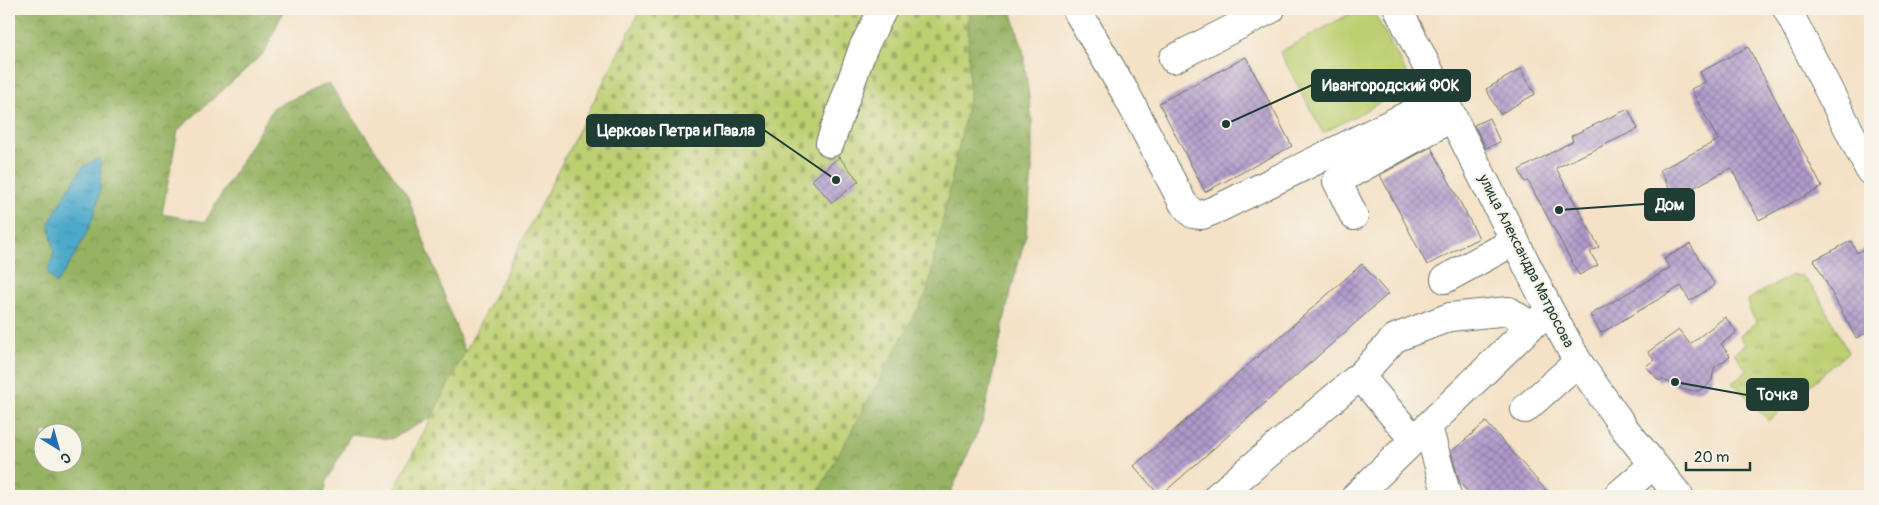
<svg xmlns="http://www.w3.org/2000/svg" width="1879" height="505" viewBox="0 0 1879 505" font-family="Pangolin,sans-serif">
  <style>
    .grass { fill: url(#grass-tufts); stroke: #6e8653 }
    .forest { fill: url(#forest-crowns); stroke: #5a784c; fill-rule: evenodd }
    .cemetery { fill: url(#cemetery-stones); stroke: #6e8653 }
    .pitch { fill: #becf72; stroke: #6e8653 }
    .water { fill: url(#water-ripples); stroke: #35737f }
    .building { fill: url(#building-cross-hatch) }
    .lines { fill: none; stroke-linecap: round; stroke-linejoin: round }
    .minor-casing { stroke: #6a7667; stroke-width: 30 }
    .minor { stroke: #fff; stroke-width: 28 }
    .labels { text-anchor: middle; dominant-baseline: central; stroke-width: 4; stroke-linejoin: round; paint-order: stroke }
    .street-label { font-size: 15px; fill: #1f3d34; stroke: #f7f3e8 }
    .leader { fill: none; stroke: #1f3d34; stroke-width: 2 }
    .callout-dot { fill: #1f3d34; stroke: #f7f3e8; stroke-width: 2 }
    .callout { fill: #1f3d34; stroke: #1f3d34; stroke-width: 2 }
    .callout-label { font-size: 16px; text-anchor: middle; font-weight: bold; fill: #fff }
  </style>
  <defs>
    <pattern id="grass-tufts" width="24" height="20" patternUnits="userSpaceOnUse" patternTransform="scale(1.25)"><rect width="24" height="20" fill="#becf72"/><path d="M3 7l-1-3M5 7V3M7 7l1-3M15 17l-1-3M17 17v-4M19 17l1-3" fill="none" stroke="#9aa95e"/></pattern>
    <pattern id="forest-crowns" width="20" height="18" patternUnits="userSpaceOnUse" patternTransform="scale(1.25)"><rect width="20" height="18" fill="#96b264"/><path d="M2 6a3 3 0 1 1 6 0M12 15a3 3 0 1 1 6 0" fill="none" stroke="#7a9253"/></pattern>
    <pattern id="cemetery-stones" width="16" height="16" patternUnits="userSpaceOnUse" patternTransform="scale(1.25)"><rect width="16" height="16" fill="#becf72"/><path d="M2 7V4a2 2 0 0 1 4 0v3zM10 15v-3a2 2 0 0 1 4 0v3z" fill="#9aa95e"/></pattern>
    <pattern id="water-ripples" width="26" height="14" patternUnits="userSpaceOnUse" patternTransform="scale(1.25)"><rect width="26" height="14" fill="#4ba9ca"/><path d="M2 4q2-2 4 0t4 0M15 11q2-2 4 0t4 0" fill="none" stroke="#3e8ba5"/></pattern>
    <pattern id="building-cross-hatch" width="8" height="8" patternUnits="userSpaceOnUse" patternTransform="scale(1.25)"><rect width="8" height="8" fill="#b09acb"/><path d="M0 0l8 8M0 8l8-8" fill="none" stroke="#8f7fa6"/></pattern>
  </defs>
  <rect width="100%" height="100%" fill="#f7f3e8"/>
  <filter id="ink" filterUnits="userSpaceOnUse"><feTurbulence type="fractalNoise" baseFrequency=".02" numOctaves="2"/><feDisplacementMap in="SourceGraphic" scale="10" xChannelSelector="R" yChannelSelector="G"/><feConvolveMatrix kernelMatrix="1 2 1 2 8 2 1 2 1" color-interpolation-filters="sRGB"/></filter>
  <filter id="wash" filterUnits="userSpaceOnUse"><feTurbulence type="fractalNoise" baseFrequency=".0096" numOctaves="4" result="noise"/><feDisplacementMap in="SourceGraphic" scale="20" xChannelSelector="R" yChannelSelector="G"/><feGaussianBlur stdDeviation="1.12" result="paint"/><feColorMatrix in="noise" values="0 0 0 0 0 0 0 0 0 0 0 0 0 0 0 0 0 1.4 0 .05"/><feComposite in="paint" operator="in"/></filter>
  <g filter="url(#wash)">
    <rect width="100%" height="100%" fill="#f4e1c6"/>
    <polygon class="grass" points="1793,275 1803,276 1818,295 1848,352 1769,421 1732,382 1747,371 1734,353 1746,345 1740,336 1757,322 1749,310 1748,300 1760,292"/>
    <g class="forest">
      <path d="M9,9H284L265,52L178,130L162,214L205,222L274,107L329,83L408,197L465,352L432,417L391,439L351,434L327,481L324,496H9ZM42,432H72V462H42Z"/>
      <polygon points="968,9 1010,9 1011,10 1023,50 1032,121 1032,173 1026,235 1009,298 983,420 949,496 816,496 828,471 969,99"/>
    </g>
    <polygon class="cemetery" points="641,9 968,9 969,99 927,292 816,496 391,496"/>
    <polygon class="pitch" points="1359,9 1372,9 1413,85 1323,133 1280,52"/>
    <path class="water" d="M99,158C108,203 81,248 56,284L47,272L54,253L49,223L66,193L83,167Z"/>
    <g id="blocks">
      <g class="building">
        <polygon points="1748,47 1822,187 1759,220 1731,168 1674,198 1660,170 1718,140 1691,89 1705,82 1700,72"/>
        <polygon points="1246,57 1292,146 1205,192 1159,103"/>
        <polygon points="1521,69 1535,94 1500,114 1486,89"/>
        <polygon points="1628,109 1638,129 1556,168 1599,247 1590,252 1598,265 1579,275 1528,181 1525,182 1519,170 1573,141 1571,136"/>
        <polygon points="1489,118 1500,142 1486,148 1474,125"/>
        <polygon points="1431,147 1479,238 1427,265 1380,175"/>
        <polygon points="839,157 859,181 832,203 812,180"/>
        <polygon points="1851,241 1857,253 1870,245 1870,331 1856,338 1814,260"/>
        <polygon points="1690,244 1715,285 1690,301 1681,286 1601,333 1590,315 1670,268 1664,259"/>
        <polygon points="1362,264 1388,294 1160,496 1134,466"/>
        <polygon points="1725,317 1737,332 1721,344 1730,356 1714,368 1712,380 1705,388 1697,391 1684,390 1662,379 1659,381 1646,366 1654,360 1648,352 1679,330 1690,344"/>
        <polygon points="1486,422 1551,496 1471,496 1460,483 1451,452"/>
      </g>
    </g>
  </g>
  <g filter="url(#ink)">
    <use href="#blocks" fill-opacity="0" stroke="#6a7667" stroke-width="1"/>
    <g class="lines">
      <defs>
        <g id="minor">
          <polyline points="1076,9 1125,92 1183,203 1193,214 1202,215 1217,209 1443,98"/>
          <polyline points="1398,9 1550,311 1578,362 1625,429 1679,496"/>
          <polyline points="1787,9 1870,171"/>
          <polyline points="1173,59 1271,9"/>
          <polyline points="830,143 863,48 883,9"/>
          <polyline points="1354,216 1337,181 1453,117"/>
          <polyline points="1445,279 1515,241"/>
          <polyline points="1360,376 1414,440"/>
          <polyline points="1525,409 1578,362"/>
          <polyline points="1428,427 1447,496"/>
          <polyline points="1218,496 1360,376 1395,338 1450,317 1509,311 1531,326"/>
          <polyline points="1356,496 1531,326 1544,316"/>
          <polyline points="1617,496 1653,465"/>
        </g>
      </defs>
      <use href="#minor" class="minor-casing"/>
      <use href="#minor" class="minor"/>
    </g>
  </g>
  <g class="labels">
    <g class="street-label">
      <text transform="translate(1526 261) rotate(63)">улица Александра Матросова</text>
    </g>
  </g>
  <path class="leader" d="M1226 124L1312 85M836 180L764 130M1559 210L1645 204M1675 382L1747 395"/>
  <g class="callout-dot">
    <circle cx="1226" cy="124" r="5"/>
    <circle cx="836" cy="180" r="5"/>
    <circle cx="1559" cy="210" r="5"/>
    <circle cx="1675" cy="382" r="5"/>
  </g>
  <g class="callout">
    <rect x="1312" y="70" width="158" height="31" rx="5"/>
    <rect x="587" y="115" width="177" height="31" rx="5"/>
    <rect x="1645" y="189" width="49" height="31" rx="5"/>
    <rect x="1747" y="379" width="61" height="31" rx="5"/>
  </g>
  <g class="callout-label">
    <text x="1391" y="91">Ивангородский ФОК</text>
    <text x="676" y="136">Церковь Петра и Павла</text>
    <text x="1670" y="210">Дом</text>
    <text x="1777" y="400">Точка</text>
  </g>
  <rect width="1879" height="505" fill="none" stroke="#f7f3e8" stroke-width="30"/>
  <g transform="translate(58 448) rotate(143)"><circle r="24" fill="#f7f3e8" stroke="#a1aaa0"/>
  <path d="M0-4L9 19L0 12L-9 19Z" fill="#1f6fb2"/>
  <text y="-8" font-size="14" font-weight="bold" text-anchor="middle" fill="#1f3d34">С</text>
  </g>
  <path d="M1686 462v8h64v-8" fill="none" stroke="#1f3d34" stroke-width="2.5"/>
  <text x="1694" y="462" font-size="15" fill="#1f3d34" stroke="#f7f3e8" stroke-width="4" paint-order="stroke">20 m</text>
</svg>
